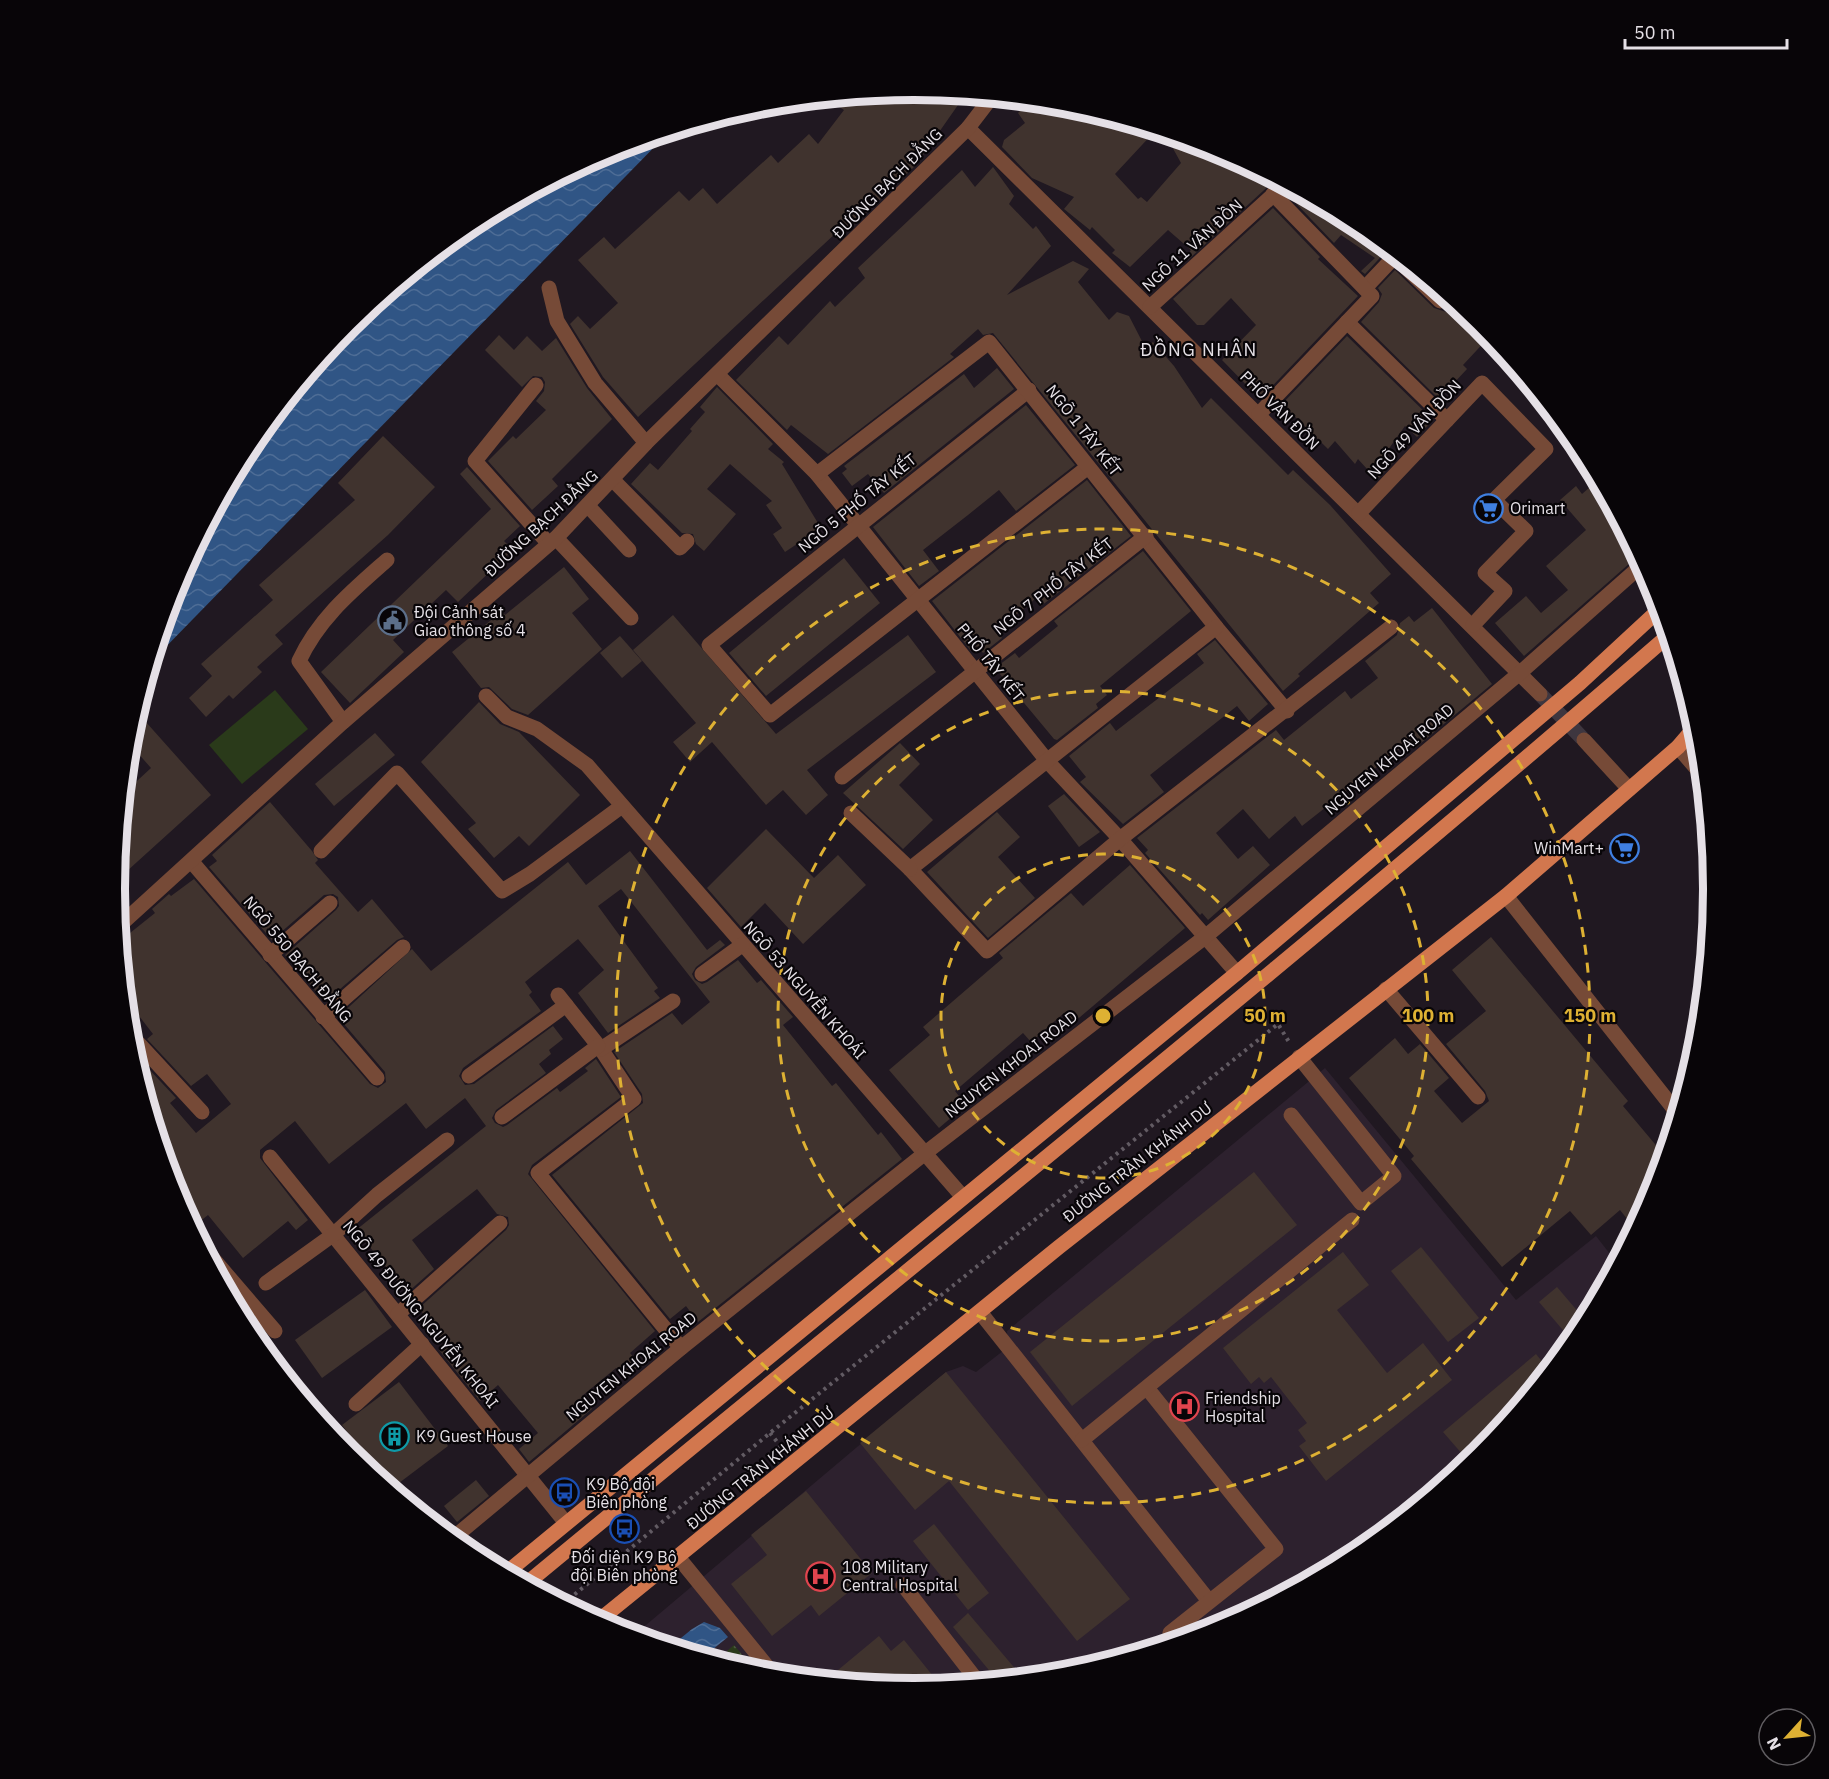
<svg xmlns="http://www.w3.org/2000/svg" width="1829" height="1779" viewBox="0 0 1829 1779" font-family="'IBM Plex Sans',sans-serif">
  <style>
    .built { fill: #2d212e }
    .grass { fill: url(#grass-dots) }
    .garden { fill: #2a3a1a }
    .water { fill: url(#water-waves) }
    .building { fill: #40332e }
    .lines { fill: none; stroke-linecap: round; stroke-linejoin: round }
    .minor-tunnel { stroke: #3e363f; stroke-width: 15; stroke-dasharray: 15 8; stroke-linecap: butt }
    .path { stroke: #625b63; stroke-width: 4; stroke-dasharray: 3 4.5; stroke-linecap: butt }
    .minor { stroke: #764a37; stroke-width: 15 }
    .major { stroke: #d2774e; stroke-width: 15 }
    .ring { fill: none; stroke: #deb133; stroke-width: 3; stroke-dasharray: 10 8 }
    .labels { text-anchor: middle; dominant-baseline: central; stroke-width: 4.5; stroke-linejoin: round; paint-order: stroke }
    .street-label { font-size: 16px; fill: #e5e0e6; stroke: #080508 }
    .poi-label { font-size: 16px; fill: #e5e0e6; stroke: #080508; text-anchor: start }
    .neighbourhood-label { font-size: 18px; letter-spacing: 1.5px; fill: #e5e0e6; stroke: #080508 }
    .rim { fill: none; stroke: #e5e0e6; stroke-width: 8 }
    .centre { fill: #deb133; stroke: #080508; stroke-width: 3 }
    .ring-label { font-size: 18px; text-anchor: middle; font-weight: bold; fill: #deb133; stroke: #080508; stroke-width: 4.5; stroke-linejoin: round; paint-order: stroke }
  </style>
  <defs>
    <pattern id="grass-dots" width="8" height="8" patternUnits="userSpaceOnUse" patternTransform="scale(1.5)"><rect width="8" height="8" fill="#2a3a1a"/><path d="M2 2h.1M6 6h.1" fill="none" stroke="#49563b" stroke-width="1.8" stroke-linecap="round"/></pattern>
    <pattern id="water-waves" width="16" height="10" patternUnits="userSpaceOnUse" patternTransform="scale(1.5)"><rect width="16" height="10" fill="#305585"/><path d="M0 5q4-4 8 0t8 0" fill="none" stroke="#4e6d96"/></pattern>
  </defs>
  <rect width="100%" height="100%" fill="#201821"/>
  <polygon class="built" points="1325,1068 1516,1300 1596,1236 1617,1263 1579,1334 1480,1455 1358,1554 1220,1628 1070,1674 915,1689 758,1674 633,1636 946,1372 963,1366 976,1372 1008,1347 1007,1331"/>
  <polygon class="grass" points="734,1645 758,1674 738,1667 727,1651"/>
  <polygon class="garden" points="275,690 308,729 242,784 209,745"/>
  <g class="water">
    <polygon points="668,133 153,660 176,583 250,445 349,324 471,225 609,151"/>
    <polygon points="704,1622 720,1628 728,1637 712,1650 721,1662 670,1647 692,1629"/>
  </g>
  <g class="building">
    <polygon points="914,90 965,95 916,165 841,237 837,232 638,417 603,377 570,324 578,316 590,329 618,303 578,260 604,237 615,249 679,191 689,201 703,188 717,204 771,155 778,163 809,134 818,144 844,110 827,99"/>
    <polygon points="1029,101 1071,106 1155,131 1115,174 1138,199 1141,197 1147,202 1181,163 1165,134 1221,151 1275,180 1188,260 1185,258 1191,250 1168,230 1130,267 1112,253 1115,250 1092,227 1090,230 1064,209 1074,197 1032,178 1002,147 1004,140 1025,123 1018,113"/>
    <polygon points="993,167 1014,196 1009,204 1033,229 1036,226 1051,246 1007,295 1073,261 1089,269 1078,282 1109,320 1117,312 1129,316 1145,347 1153,342 1174,366 1202,408 1211,398 1288,475 1293,470 1330,505 1391,574 1370,593 1379,603 1298,674 1300,676 1283,691 993,333 983,335 978,329 950,354 954,357 828,454 791,425 787,430 736,380 779,336 788,345 830,301 835,307 865,278 858,268 962,170 975,187"/>
    <polygon points="1292,189 1359,225 1388,249 1365,274 1361,271 1375,258 1341,235 1334,243 1288,195"/>
    <polygon points="1273,208 1320,257 1318,259 1358,296 1260,399 1222,360 1256,325 1231,298 1204,325 1197,325 1173,299"/>
    <polygon points="1395,270 1434,308 1446,312 1454,303 1490,336 1463,365 1467,369 1439,399 1361,322 1379,302 1382,294 1378,288"/>
    <polygon points="499,335 514,350 527,336 542,351 556,338 587,388 612,419 552,479 558,486 532,510 488,461 513,436 516,439 546,410 536,401 544,391 545,382 542,377 533,376 522,387 485,350"/>
    <polygon points="1347,336 1433,420 1417,437 1405,426 1385,454 1393,463 1377,480 1358,459 1355,464 1335,441 1328,449 1282,404"/>
    <polygon points="997,368 1014,389 884,493 868,474 852,486 842,473 847,469 844,466 964,374 974,388"/>
    <polygon points="717,387 773,444 768,449 784,462 782,464 821,528 785,552 773,534 782,528 766,505 772,501 730,464 707,489 736,514 704,551 696,544 693,534 682,533 631,484 650,463 658,470 692,431 690,429 705,412 700,407"/>
    <polygon points="1026,405 1075,465 1016,511 999,490 968,515 923,550 939,571 919,586 873,527"/>
    <polygon points="383,436 435,487 388,535 275,635 283,644 257,667 262,672 233,699 229,695 206,717 189,698 212,676 201,664 273,600 259,585 355,500 338,483"/>
    <polygon points="467,467 520,526 504,541 513,550 458,602 446,590 393,640 404,652 350,703 321,672 491,509 460,474"/>
    <polygon points="1087,480 1131,536 1041,606 1035,599 997,631 1002,638 983,653 977,646 971,651 932,601"/>
    <polygon points="1598,480 1638,556 1524,656 1495,623 1526,596 1541,613 1568,590 1546,566 1586,530 1560,500 1576,486 1582,494"/>
    <polygon points="1143,551 1191,611 1100,686 1107,695 1096,704 1098,708 1057,740 1054,739 995,668 1015,653 1019,658 1058,626 1054,621"/>
    <polygon points="844,558 880,603 766,696 729,653"/>
    <polygon points="564,567 589,599 572,613 602,649 528,715 512,709 489,687 481,688 452,652 502,611 505,615"/>
    <polygon points="1432,608 1492,684 1415,748 1410,741 1302,826 1295,816 1269,839 1243,809 1216,833 1238,859 1253,846 1270,865 1208,920 1202,913 1200,915 1145,853 1148,850 1137,838 1276,730 1284,740 1345,691 1351,699 1378,678 1365,661 1397,635 1400,623 1409,616 1414,622"/>
    <polygon points="673,615 776,734 908,635 936,672 807,770 828,795 806,815 783,790 766,805 712,742 690,762 673,742 696,723 633,650"/>
    <polygon points="620,636 642,661 622,678 600,653"/>
    <polygon points="1215,640 1268,704 1249,721 1237,706 1150,775 1164,792 1123,824 1080,782 1086,777 1069,756 1110,723 1116,731 1204,663 1197,654"/>
    <polygon points="479,702 500,724 519,732 580,795 529,846 519,836 494,858 468,829 476,823 421,762"/>
    <polygon points="137,712 211,795 116,881 125,792 151,768 129,743"/>
    <polygon points="375,733 395,755 334,806 315,784"/>
    <polygon points="900,743 920,764 899,785 933,820 903,849 843,793"/>
    <polygon points="1064,794 1100,832 1079,847 1048,806"/>
    <polygon points="270,802 312,851 318,860 315,863 358,912 372,899 404,937 397,940 325,1002 285,955 336,910 339,906 338,897 333,894 324,895 272,940 209,867 217,861 212,855"/>
    <polygon points="997,812 1020,837 998,857 1035,898 988,938 927,872"/>
    <polygon points="766,829 814,878 838,855 866,885 803,944 765,903 741,927 707,888"/>
    <polygon points="630,851 707,950 720,940 725,945 696,967 692,974 695,980 702,984 707,982 738,960 757,983 761,980 793,1017 783,1025 832,1086 836,1083 878,1135 881,1132 902,1159 698,1322 686,1306 670,1319 552,1175 643,1103 642,1094 614,1052 672,1013 682,1025 710,1002 621,889 598,906 658,988 654,991 660,998 608,1033 578,993 604,970 578,939 525,982 532,992 529,995 541,1011 463,1068 459,1076 465,1085 474,1084 553,1026 563,1039 549,1050 551,1054 539,1064 546,1073 496,1110 492,1118 495,1123 503,1127 507,1125 557,1088 560,1092 588,1071 585,1068 596,1059 621,1097 532,1165 528,1174 655,1331 630,1353 640,1365 625,1379 616,1368 582,1396 592,1409 529,1462 519,1449 538,1433 498,1385 480,1401 439,1350 445,1345 419,1308 506,1230 509,1225 508,1217 497,1214 477,1189 412,1240 434,1269 407,1293 356,1230 486,1126 465,1098 426,1129 406,1103 329,1164 295,1121 260,1150 260,1158 308,1220 296,1230 288,1221 243,1258 208,1215 193,1227 176,1195 132,1051 176,1098 170,1103 196,1133 231,1104 207,1074 191,1086 147,1039 153,1034 126,999 120,941 155,913 152,909 169,894 171,896 194,879 370,1084 378,1088 386,1082 385,1072 338,1017 412,949 431,971 568,862 586,885"/>
    <polygon points="1130,865 1185,928 1073,1023 1064,1013 1031,1042 1023,1033 955,1091 966,1105 939,1128 889,1070 930,1035 923,1027 1003,958 999,953 1071,893 1083,906"/>
    <polygon points="1491,937 1628,1101 1623,1106 1665,1156 1653,1196 1635,1229 1620,1210 1591,1235 1570,1211 1502,1267 1411,1159 1414,1156 1349,1078 1395,1038 1408,1054 1420,1044 1449,1078 1434,1091 1462,1123 1489,1101 1485,1091 1446,1044 1486,1011 1452,970"/>
    <polygon points="1254,1172 1297,1225 1072,1406 1030,1352"/>
    <polygon points="1421,1247 1479,1318 1448,1342 1391,1271"/>
    <polygon points="1343,1252 1369,1285 1337,1310 1387,1373 1423,1343 1452,1380 1326,1481 1299,1446 1306,1441 1298,1430 1307,1423 1271,1377 1264,1383 1259,1377 1251,1384 1223,1348"/>
    <polygon points="1557,1287 1586,1321 1573,1342 1539,1302"/>
    <polygon points="365,1290 392,1327 322,1378 295,1340"/>
    <polygon points="1536,1354 1549,1370 1480,1455 1470,1463 1443,1432"/>
    <polygon points="946,1372 1130,1599 1077,1641 949,1481 915,1510 860,1443"/>
    <polygon points="399,1382 448,1446 391,1489 342,1425"/>
    <polygon points="476,1480 489,1496 457,1522 444,1506"/>
    <polygon points="806,1491 872,1573 819,1616 811,1605 772,1636 731,1584 767,1555 751,1535"/>
    <polygon points="934,1524 989,1593 968,1610 913,1541"/>
    <polygon points="968,1613 1023,1678 998,1681 953,1627"/>
    <polygon points="879,1636 891,1651 904,1640 941,1686 915,1689 826,1680"/>
  </g>
  <g class="lines">
    <polyline class="minor-tunnel" points="1540,694 1584,740"/>
    <g class="path">
      <polyline points="770,1433 782,1448"/>
      <polyline points="563,1604 770,1433 1278,1024 1289,1042"/>
    </g>
    <g class="minor">
      <polyline points="968,128 1540,694"/>
      <polyline points="1395,257 1440,301"/>
      <polyline points="549,288 557,321 595,383 646,443"/>
      <polyline points="1365,288 1396,255"/>
      <polyline points="1150,307 1284,185"/>
      <polyline points="1347,322 1447,420"/>
      <polyline points="718,375 817,474 1048,762 1120,839 1237,973"/>
      <polyline points="536,385 475,461 549,544"/>
      <polyline points="1029,390 709,645 770,715 1088,467"/>
      <polyline points="1259,414 1372,296 1273,194"/>
      <polyline points="817,474 989,342 1216,627 1287,711"/>
      <polyline points="613,480 680,548 687,541"/>
      <polyline points="589,507 629,550"/>
      <polyline points="1359,513 1482,383 1546,449 1494,500 1526,531 1485,573 1505,591 1473,625"/>
      <polyline points="556,538 631,618"/>
      <polyline points="1216,627 910,869 987,951 1120,839 1391,627"/>
      <polyline points="486,696 507,717 537,729 587,765 962,1196"/>
      <path d="M343,722L299,661C319,618 352,591 387,560"/>
      <polyline points="1584,740 1629,789"/>
      <polyline points="1678,747 1703,776"/>
      <polyline points="842,777 1146,536"/>
      <polyline points="851,813 910,869"/>
      <polyline points="321,851 397,773 502,891 530,874 622,806"/>
      <polyline points="192,862 377,1078"/>
      <polyline points="1506,896 1678,1114"/>
      <polyline points="119,926 343,722 556,538 646,443 968,128 991,98"/>
      <polyline points="270,955 330,903"/>
      <polyline points="702,974 742,945"/>
      <polyline points="1386,989 1478,1097"/>
      <polyline points="558,995 601,1049 634,1099 538,1173 681,1348"/>
      <polyline points="323,1017 403,947"/>
      <polyline points="129,1033 202,1112"/>
      <polyline points="601,1049 673,1001"/>
      <polyline points="469,1076 566,1005"/>
      <polyline points="1291,1115 1361,1203 1394,1176 1299,1057"/>
      <polyline points="502,1117 598,1046"/>
      <polyline points="270,1157 566,1523"/>
      <polyline points="203,1247 275,1331"/>
      <polyline points="266,1283 334,1234 377,1195 447,1140"/>
      <polyline points="980,1312 1209,1601"/>
      <polyline points="398,1314 500,1223"/>
      <polyline points="1147,1388 1276,1549 1170,1633 1176,1642"/>
      <polyline points="356,1404 422,1344"/>
      <polyline points="1082,1440 1352,1220"/>
      <polyline points="452,1539 681,1348 924,1154 1205,937 1521,672 1643,564"/>
      <polyline points="678,1557 774,1675"/>
      <polyline points="903,1585 979,1683"/>
      <polyline points="605,1615 618,1631"/>
    </g>
    <g class="major">
      <polyline points="506,1573 1237,973 1580,683 1661,608"/>
      <path d="M526,1584C908,1268 1295,960 1669,635"/>
      <polyline points="597,1622 1059,1247 1506,896 1678,747 1696,726"/>
    </g>
  </g>
  <g class="ring">
    <circle cx="1103" cy="1016" r="162"/>
    <circle cx="1103" cy="1016" r="325"/>
    <circle cx="1103" cy="1016" r="487"/>
  </g>
  <defs>
    <symbol id="supermarket-ring" viewBox="-11 -11 22 22"><circle r="9.5" fill="#080508" stroke="#3f7fe0" stroke-width="1.5"/><path d="M-6-5.5h2.5l.6 2H6L4.5 2H-2.5L-4.4-4H-6ZM-1.5 3.2a1.3 1.3 0 1 0 .1 0ZM3 3.2a1.3 1.3 0 1 0 .1 0Z" fill="#3f7fe0"/></symbol>
    <symbol id="civic-ring" viewBox="-11 -11 22 22"><circle r="9.5" fill="#080508" stroke="#5c6f8a" stroke-width="1.5"/><path d="M-.6-6.5H3V-4.5H.6V-3L4-1V1h2V6H-6V1h2V-1L-.6-3ZM-1.2 2.5V6h2.4V2.5Z" fill="#5c6f8a"/></symbol>
    <symbol id="hospital-ring" viewBox="-11 -11 22 22"><circle r="9.5" fill="#080508" stroke="#e0444e" stroke-width="1.5"/><path d="M-5-5h3v3.5h4V-5h3V5h-3V1.5h-4V5h-3Z" fill="#e0444e"/></symbol>
    <symbol id="building-ring" viewBox="-11 -11 22 22"><circle r="9.5" fill="#080508" stroke="#0f9aa8" stroke-width="1.5"/><path d="M-4-6H4V6H1V3H-1V6H-4ZM-2.5-4.3h1.7v1.8h-1.7ZM.8-4.3h1.7v1.8H.8ZM-2.5-1h1.7V.8h-1.7ZM.8-1h1.7V.8H.8Z" fill="#0f9aa8"/></symbol>
    <symbol id="bus-ring" viewBox="-11 -11 22 22"><circle r="9.5" fill="#080508" stroke="#1a4fb4" stroke-width="1.5"/><path d="M-5-6H5V4H4V6H2V4H-2V6H-4V4H-5ZM-3.5-4V0h7V-4ZM-3.5 1.2v1.5H-2V1.2ZM2 1.2v1.5H3.5V1.2Z" fill="#1a4fb4"/></symbol>
  </defs>
  <g fill-rule="evenodd">
    <use href="#supermarket-ring" x="1472" y="492" width="33" height="33"/>
    <use href="#civic-ring" x="376" y="604" width="33" height="33"/>
    <use href="#supermarket-ring" x="1608" y="832" width="33" height="33"/>
    <use href="#hospital-ring" x="1168" y="1390" width="33" height="33"/>
    <use href="#building-ring" x="378" y="1420" width="33" height="33"/>
    <use href="#bus-ring" x="548" y="1476" width="33" height="33"/>
    <use href="#bus-ring" x="608" y="1512" width="33" height="33"/>
    <use href="#hospital-ring" x="804" y="1560" width="33" height="33"/>
  </g>
  <g class="labels">
    <g class="street-label">
      <text transform="translate(887 183) rotate(-45)">ĐƯỜNG BẠCH ĐẰNG</text>
      <text transform="translate(1192 245) rotate(-42)">NGÕ 11 VÂN ĐỒN</text>
      <text transform="translate(1280 410) rotate(45)">PHỐ VÂN ĐỒN</text>
      <text transform="translate(1414 429) rotate(-47)">NGÕ 49 VÂN ĐỒN</text>
      <text transform="translate(1084 430) rotate(52)">NGÕ 1 TÂY KẾT</text>
      <text transform="translate(857 503) rotate(-39)">NGÕ 5 PHỐ TÂY KẾT</text>
      <text transform="translate(541 523) rotate(-43)">ĐƯỜNG BẠCH ĐẰNG</text>
      <text transform="translate(1053 586) rotate(-38)">NGÕ 7 PHỐ TÂY KẾT</text>
      <text transform="translate(991 662) rotate(51)">PHỐ TÂY KẾT</text>
      <text transform="translate(1389 759) rotate(-40)">NGUYEN KHOAI ROAD</text>
      <text transform="translate(298 959) rotate(50)">NGÕ 550 BẠCH ĐẰNG</text>
      <text transform="translate(805 990) rotate(49)">NGÕ 53 NGUYỄN KHOÁI</text>
      <text transform="translate(1011 1064) rotate(-38)">NGUYEN KHOAI ROAD</text>
      <text transform="translate(1137 1162) rotate(-38)">ĐƯỜNG TRẦN KHÁNH DƯ</text>
      <text transform="translate(421 1314) rotate(51)">NGÕ 49 ĐƯỜNG NGUYỄN KHOÁI</text>
      <text transform="translate(631 1366) rotate(-39)">NGUYEN KHOAI ROAD</text>
      <text transform="translate(760 1468) rotate(-39)">ĐƯỜNG TRẦN KHÁNH DƯ</text>
    </g>
    <g class="poi-label">
      <text x="1510" y="508">Orimart</text>
      <text x="414" y="612">Đội Cảnh sát<tspan x="414" dy="18">Giao thông số 4</tspan></text>
      <text x="1604" y="848" text-anchor="end">WinMart+</text>
      <text x="1205" y="1398">Friendship<tspan x="1205" dy="18">Hospital</tspan></text>
      <text x="416" y="1436">K9 Guest House</text>
      <text x="586" y="1484">K9 Bộ đội<tspan x="586" dy="18">Biên phòng</tspan></text>
      <text x="624" y="1557" text-anchor="middle">Đối diện K9 Bộ<tspan x="624" dy="18">đội Biên phòng</tspan></text>
      <text x="842" y="1567">108 Military<tspan x="842" dy="18">Central Hospital</tspan></text>
    </g>
    <g class="neighbourhood-label">
      <text x="1199" y="349">ĐỒNG NHÂN</text>
    </g>
  </g>
  <path d="M0 0H1829V1779H0ZM125 889a789 789 0 1 1 1578 0a789 789 0 1 1-1578 0Z" fill="#080508" fill-rule="evenodd"/>
  <path class="rim" d="M125 889a789 789 0 1 1 1578 0a789 789 0 1 1-1578 0Z"/>
  <circle cx="1103" cy="1016" r="9" class="centre"/>
  <g class="ring-label">
    <text x="1265" y="1022">50 m</text>
    <text x="1428" y="1022">100 m</text>
    <text x="1590" y="1022">150 m</text>
  </g>
  <g transform="translate(1787 1737) rotate(243)"><circle r="28" fill="#080508" stroke="#605d61" stroke-width="1.5"/>
  <path d="M0-4.5L10 22L0 15L-10 22Z" fill="#deb133"/>
  <text y="-9" font-size="16" font-weight="bold" text-anchor="middle" fill="#e5e0e6">N</text>
  </g>
  <path d="M1625 39v9h162v-9" fill="none" stroke="#e5e0e6" stroke-width="3"/>
  <text x="1634" y="39" font-size="18" fill="#e5e0e6" stroke="#080508" stroke-width="4.5" paint-order="stroke">50 m</text>
</svg>
